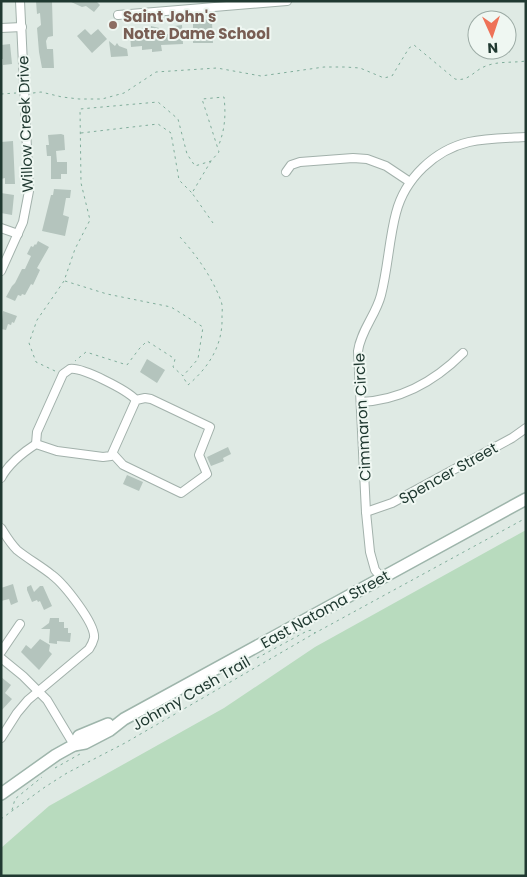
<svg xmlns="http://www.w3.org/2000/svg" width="527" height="877" viewBox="0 0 527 877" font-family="Poppins,sans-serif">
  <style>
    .green { fill: #b8dbbe }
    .building { fill: #b4c4bd }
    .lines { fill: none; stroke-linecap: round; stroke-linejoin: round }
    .street-casing { stroke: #a2b1ab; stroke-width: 10 }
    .secondary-casing { stroke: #9eb5ab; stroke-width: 14 }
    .path { stroke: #80ad9b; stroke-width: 1; stroke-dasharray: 2.5 4; stroke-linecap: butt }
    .street { stroke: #fff; stroke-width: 8 }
    .secondary { stroke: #fff; stroke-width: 11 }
    .education-dot { fill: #8d6e63; stroke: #eff7f2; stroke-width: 2 }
    .labels { text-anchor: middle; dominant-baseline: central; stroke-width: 4; stroke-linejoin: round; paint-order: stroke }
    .education-label { font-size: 15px; font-weight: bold; fill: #785e54; stroke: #eff7f2; text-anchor: start }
    .street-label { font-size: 15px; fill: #203931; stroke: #eff7f2 }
  </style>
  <rect width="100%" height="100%" fill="#dfeae4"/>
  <polygon class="green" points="526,530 526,876 1,876 1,848 49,806 224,708 315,647"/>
  <g class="building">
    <polygon points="36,1 52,1 53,36 48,37 46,41 47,49 53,49 54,68 42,68 39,52 37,28 41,25 40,13 37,14"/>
    <polygon points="69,1 96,1 100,5 94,12 86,6 82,7"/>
    <polygon points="205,19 212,22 213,43 193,43 193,20"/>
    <polygon points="182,25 183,44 161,45 162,51 152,52 152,49 142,50 142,46 131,47 130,35 138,34 137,29 151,28 151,26 159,28 160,34 174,34 174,26"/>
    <polygon points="85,29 91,35 98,29 107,39 92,53 77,36"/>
    <polygon points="109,41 115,46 117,43 119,46 127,49 128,56 111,57"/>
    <polygon points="10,44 12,64 3,65 3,59 1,59 1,45"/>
    <polygon points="61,134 64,135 65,150 56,151 57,162 67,162 67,174 61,174 61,179 51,179 51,156 47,156 46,145 49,145 48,135"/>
    <polygon points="13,141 15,184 5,184 5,178 1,179 1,142"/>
    <polygon points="54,189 71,190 70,198 66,198 63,215 69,217 65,236 42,231 51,195 53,195"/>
    <polygon points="1,193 14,195 12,215 1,213"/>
    <polygon points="38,241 49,247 37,268 40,270 33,285 31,284 25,295 22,294 21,296 18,295 15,301 6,297 12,286 15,283 22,269 25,269 31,256 27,254 31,246 33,247 35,244 36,245"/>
    <polygon points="3,311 17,316 14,323 12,322 11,325 8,324 6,330 1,329"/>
    <polygon points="147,359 165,370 157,383 140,372"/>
    <polygon points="228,447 231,454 223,458 224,461 211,466 207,457"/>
    <polygon points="127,475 143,482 139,491 123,484"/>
    <polygon points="13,584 18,602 11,605 9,599 1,601 1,588"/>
    <polygon points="31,585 34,592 40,586 43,586 52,606 44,610 40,601 38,602 37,600 32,602 27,590 27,587"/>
    <polygon points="50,618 59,618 59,622 64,622 64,628 68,628 68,633 71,633 70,642 57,641 57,644 49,643 50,629 41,629 49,623"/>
    <polygon points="40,639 50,645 49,651 52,654 39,670 21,652 26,645 31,649"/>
    <polygon points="1,677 11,685 5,693 12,699 1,711"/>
  </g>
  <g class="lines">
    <defs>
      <g id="street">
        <polyline points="118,15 287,1"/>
        <polyline points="1,28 22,27"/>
        <polyline points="286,172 291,165 300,162 353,158 367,159 386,166 410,182"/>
        <polyline points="1,228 18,234"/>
        <polyline points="1,271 23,222 29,191 20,1"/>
        <path d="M361,402C401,400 434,382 463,353"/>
        <path d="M36,444L37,432L63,374L70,369C82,367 127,390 136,400"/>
        <path d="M1,478C9,463 22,453 36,444L57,451L103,457L111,456L136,400L145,398L151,399L210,427L199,455L207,474L181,493L123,465L113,454"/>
        <polyline points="366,512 392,503 512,438 526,428"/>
        <path d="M1,528C6,536 10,543 17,550C28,559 41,566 52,575C64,584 96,624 94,638C93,642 91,646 89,649L28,700L17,713L1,738"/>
        <path d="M382,578L375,570L370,552L366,512L358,351C361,330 376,315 381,295C388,268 389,239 396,213C405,178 435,150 469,142C487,138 507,138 526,137"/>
        <polyline points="1,652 20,624"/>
        <polyline points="1,658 23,676 47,700 74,745"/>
      </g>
      <g id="secondary">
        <polyline points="74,745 79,736 108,724"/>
        <polyline points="1,794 56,755 74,745 85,743 110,730 124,719 526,499"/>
      </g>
    </defs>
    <use href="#street" class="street-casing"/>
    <use href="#secondary" class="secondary-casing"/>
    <g class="path">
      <path d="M33,93L41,92L62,97L79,99H102L124,93L156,72L217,68L261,76L324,67H345L360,68L384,78L392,76L409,48L414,45L455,79C469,82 474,70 486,66C498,61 513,63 526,61"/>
      <polyline points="1,94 16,93"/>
      <polyline points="81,133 158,124 171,133 179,180 192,193"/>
      <polyline points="211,161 192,193 213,223"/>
      <path d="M180,237C197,256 212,277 221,301C223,306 222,312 222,317C223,345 209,367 188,385L183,377"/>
      <polyline points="65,281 107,294 171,307 203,327 198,359 183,376 173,367 175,359 147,341 139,349 127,365 86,352 75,361"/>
      <path d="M55,371L36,362L29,343L37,320L64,281L75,249L90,220L81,183L80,109L158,102L178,119L187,154L195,166L211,161L219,152L202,99L224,97C226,115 225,130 218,147"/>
      <polyline points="257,658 307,631 312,630 315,633"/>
      <polyline points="55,768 80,754"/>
      <polyline points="12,810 15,799 42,777"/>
      <polyline points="1,819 45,787 67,773 125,743 315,633 526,518"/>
    </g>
    <use href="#street" class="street"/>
    <use href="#secondary" class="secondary"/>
  </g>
  <circle class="education-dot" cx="113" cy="25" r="5"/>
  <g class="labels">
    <g class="education-label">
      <text x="123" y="16">Saint John's<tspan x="123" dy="17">Notre Dame School</tspan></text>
    </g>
    <g class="street-label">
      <text transform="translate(25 124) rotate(-92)">Willow Creek Drive</text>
      <text transform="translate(362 417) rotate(-93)">Cimmaron Circle</text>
      <text transform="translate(448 473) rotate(-29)">Spencer Street</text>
      <text transform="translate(325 609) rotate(-29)">East Natoma Street</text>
      <text transform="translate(191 693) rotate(-30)">Johnny Cash Trail</text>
    </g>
  </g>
  <rect width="527" height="877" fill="none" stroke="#203931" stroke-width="5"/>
  <g transform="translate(492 35) rotate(177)"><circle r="24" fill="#eff7f2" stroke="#9caba5"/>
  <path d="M0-4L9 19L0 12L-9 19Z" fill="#ee7258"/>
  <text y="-8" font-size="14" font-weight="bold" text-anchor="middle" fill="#203931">N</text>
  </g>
</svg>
